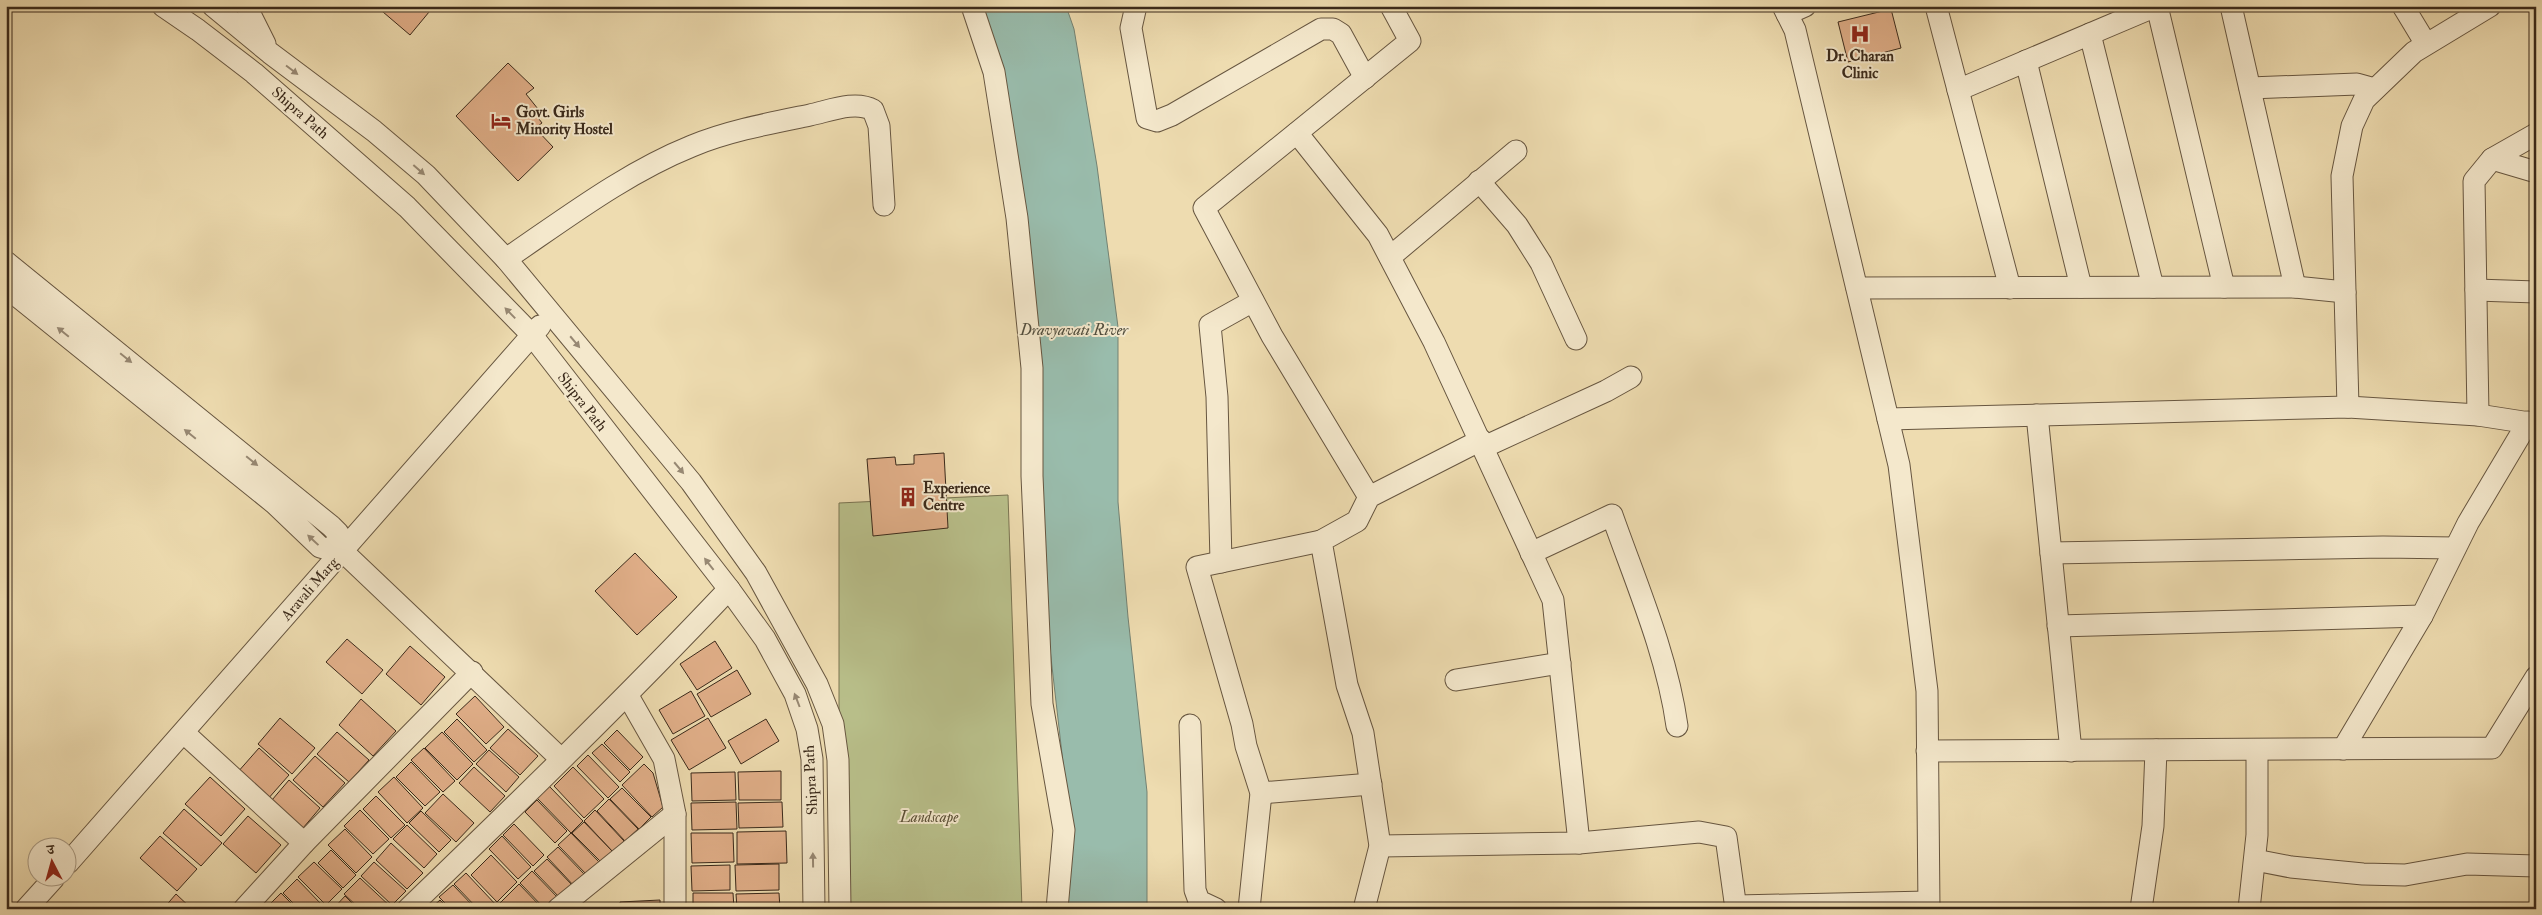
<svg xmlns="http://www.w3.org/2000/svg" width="2542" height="915" viewBox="0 0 2542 915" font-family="'IM FELL Double Pica','Noto Serif Devanagari',serif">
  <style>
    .green { fill: #b9c08b; stroke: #7a7452 }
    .water { fill: #99bcac; stroke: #738172 }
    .building { fill: #e1af89; stroke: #3a291a }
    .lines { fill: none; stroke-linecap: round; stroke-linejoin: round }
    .minor-casing { stroke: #675640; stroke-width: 23 }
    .minor { stroke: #f4e8cc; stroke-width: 21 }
    .oneway { fill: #978873 }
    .labels { text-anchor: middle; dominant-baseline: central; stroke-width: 4; stroke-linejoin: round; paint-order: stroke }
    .poi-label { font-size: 15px; font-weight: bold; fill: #3a291a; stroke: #f4e8cc; text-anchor: start }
    .street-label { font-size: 15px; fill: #3a291a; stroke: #f4e8cc }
    .park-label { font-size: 15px; font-style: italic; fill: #5a4f36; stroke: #f4e8cc }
    .water-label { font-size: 16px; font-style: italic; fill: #524e3e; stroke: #f4e8cc }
  </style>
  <rect width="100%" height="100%" fill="#eedcb0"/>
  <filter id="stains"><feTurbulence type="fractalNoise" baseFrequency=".004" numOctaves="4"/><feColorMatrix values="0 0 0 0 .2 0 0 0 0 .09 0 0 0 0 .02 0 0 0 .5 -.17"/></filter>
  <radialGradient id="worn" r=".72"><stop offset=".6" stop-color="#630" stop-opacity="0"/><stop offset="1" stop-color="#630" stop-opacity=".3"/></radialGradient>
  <polygon class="green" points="1008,495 1022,909 839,909 839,503"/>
  <polygon class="water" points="978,6 1066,6 1074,29 1097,166 1118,327 1118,502 1128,617 1147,792 1147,909 1066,909 1065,780 1039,553 1030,325"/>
  <g class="building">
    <polygon points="376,6 434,6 410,35"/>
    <polygon points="1891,9 1901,48 1848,62 1838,22"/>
    <polygon points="508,63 534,88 526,94 542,114 539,119 542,123 535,128 553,147 518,181 456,116"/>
    <polygon points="944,453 948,528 873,536 867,459 895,457 896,465 914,464 914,455"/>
    <polygon points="635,553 677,597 637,635 595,591"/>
    <polygon points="347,639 383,670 362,694 326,662"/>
    <polygon points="715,641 732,668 697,690 680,664"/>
    <polygon points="410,646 445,677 421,705 386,674"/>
    <polygon points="737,670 751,694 711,717 697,694"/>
    <polygon points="691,691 705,716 673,734 659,710"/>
    <polygon points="475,696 504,727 486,744 456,714"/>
    <polygon points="361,699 396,731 373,756 339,725"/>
    <polygon points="280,718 315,748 292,774 258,744"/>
    <polygon points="708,718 726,748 689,770 671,740"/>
    <polygon points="457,719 487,750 474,762 444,732"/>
    <polygon points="766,719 779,741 741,764 728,741"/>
    <polygon points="508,729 538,756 520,775 490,748"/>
    <polygon points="617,730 643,757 630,770 604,743"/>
    <polygon points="337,732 369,760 349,782 317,754"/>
    <polygon points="442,732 473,764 457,780 425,748"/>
    <polygon points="602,744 630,772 620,782 592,753"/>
    <polygon points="259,748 289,775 267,800 237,773"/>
    <polygon points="424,748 455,781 443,792 411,760"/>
    <polygon points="489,750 519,777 506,792 476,764"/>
    <polygon points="588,755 619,787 608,798 577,766"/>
    <polygon points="315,756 345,783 323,807 293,780"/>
    <polygon points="411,762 440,792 425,806 396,777"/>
    <polygon points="644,764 653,773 663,807 652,817 622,785"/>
    <polygon points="474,767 505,796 490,812 459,783"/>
    <polygon points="573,767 604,799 584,818 554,786"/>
    <polygon points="781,771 781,800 739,800 738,772"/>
    <polygon points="735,772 736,800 692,801 691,773"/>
    <polygon points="210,777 245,809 221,836 185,804"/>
    <polygon points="394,777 423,808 407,823 378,792"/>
    <polygon points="289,780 320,808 303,828 272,800"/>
    <polygon points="549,786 583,821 571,833 537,798"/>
    <polygon points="622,788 651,817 639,829 610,799"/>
    <polygon points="443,794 474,823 456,842 425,813"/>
    <polygon points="376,796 405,825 391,838 363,809"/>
    <polygon points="609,799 638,829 625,841 597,811"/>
    <polygon points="537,800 567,831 555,843 525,812"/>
    <polygon points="736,802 737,829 692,830 691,803"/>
    <polygon points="782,802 783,827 739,828 738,803"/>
    <polygon points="184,809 222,843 201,866 163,833"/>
    <polygon points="360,810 389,839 373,854 344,826"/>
    <polygon points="595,810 624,841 613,852 584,821"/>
    <polygon points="421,811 451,840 439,852 409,823"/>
    <polygon points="248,816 281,845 256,873 223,844"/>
    <polygon points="584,822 612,851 601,862 572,833"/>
    <polygon points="514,824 544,855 533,866 503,835"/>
    <polygon points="407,825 437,854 424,868 393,839"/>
    <polygon points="345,829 372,857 356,873 328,845"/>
    <polygon points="786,831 787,863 737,864 737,832"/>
    <polygon points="571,833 600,863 587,875 558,845"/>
    <polygon points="691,833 733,833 734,862 692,863"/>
    <polygon points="160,836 197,869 177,891 140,858"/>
    <polygon points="502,836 531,867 518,879 489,849"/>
    <polygon points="391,843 423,873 407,889 376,860"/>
    <polygon points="558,847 586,876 575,887 547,857"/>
    <polygon points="331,850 356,875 343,888 318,863"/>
    <polygon points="491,855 517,882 497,902 471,875"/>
    <polygon points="547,859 574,887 561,899 534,871"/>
    <polygon points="314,862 342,889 326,905 298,877"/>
    <polygon points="374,862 406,891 392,905 361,876"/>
    <polygon points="779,864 779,890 736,891 735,865"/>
    <polygon points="730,865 730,890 692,891 691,866"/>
    <polygon points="532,871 560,900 551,909 545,909 520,883"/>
    <polygon points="466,873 497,906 494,909 478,909 454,884"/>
    <polygon points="360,878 392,908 391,909 360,909 344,894"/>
    <polygon points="297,879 323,906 320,909 299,909 283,893"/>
    <polygon points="519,884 543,909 504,909 499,904"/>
    <polygon points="453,885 476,909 451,909 439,897"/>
    <polygon points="281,893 297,909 265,909"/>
    <polygon points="693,893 733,893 734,909 693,909"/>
    <polygon points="779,893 780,909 737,909 736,894"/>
    <polygon points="176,894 192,909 163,909"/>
    <polygon points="345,896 358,909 333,909"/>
    <polygon points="440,900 449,909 430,909"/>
    <polygon points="660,900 660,909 620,909 620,902"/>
  </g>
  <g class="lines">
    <defs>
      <g id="minor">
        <polyline points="163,6 198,30 254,73 407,207 531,334 729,589 765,639 795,694 807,729 812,759 814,909"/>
        <polyline points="213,6 270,53 374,131 426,175 506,259 691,482 756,573 817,684 833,724 838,760 840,909"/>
        <polyline points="246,6 265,44"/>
        <polyline points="972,6 994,72 1017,218 1032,368 1032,476 1042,704 1064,830 1057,909"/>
        <polyline points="1136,6 1131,28 1147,118 1157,121 1172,115 1321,29 1333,29 1341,34 1365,78"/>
        <polyline points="1783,6 1795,30 1899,465 1927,691 1929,909"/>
        <polyline points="1936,6 2010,288"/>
        <polyline points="2157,6 2224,287"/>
        <polyline points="2231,6 2295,287"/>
        <polyline points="2403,6 2426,44"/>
        <polyline points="1787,14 1805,6"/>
        <polyline points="2090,34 2153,287"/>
        <polyline points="2026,61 2081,287"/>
        <polyline points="2250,88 2357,84 2375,89"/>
        <polyline points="1958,90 2156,6"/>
        <polyline points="1297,133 1378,235 1434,342 1553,600 1579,843"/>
        <polyline points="2492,159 2536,172"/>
        <polyline points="1479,181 1517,225 1541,263 1576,339"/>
        <polyline points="1390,257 1516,151"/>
        <path d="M506,259C565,219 625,173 692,146C728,131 771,123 810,115C829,111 855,100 873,110L879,126L884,205"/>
        <polyline points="6,262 331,526 338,533 336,545 327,549 320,547 274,503 6,287"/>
        <polyline points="1857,288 2295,287 2345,292"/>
        <polyline points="2476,290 2536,292"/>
        <polyline points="2348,407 2342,176 2352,126 2364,100 2414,52 2490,6"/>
        <polyline points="2037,415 2071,751"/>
        <polyline points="2478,415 2474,181 2492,159 2536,134"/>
        <polyline points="1888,419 2348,407 2478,415 2536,424"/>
        <polyline points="1484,447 1606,391 1631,377"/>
        <polyline points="1369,497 1272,336 1204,208 1410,41 1391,6"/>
        <polyline points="336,545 560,758"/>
        <path d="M1531,553L1612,515C1636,583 1667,654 1677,726"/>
        <polyline points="2051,553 2383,547 2455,548"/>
        <polyline points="1221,562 1217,397 1210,325 1253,301"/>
        <polyline points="2058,626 2422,616"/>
        <polyline points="1456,680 1560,663"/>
        <polyline points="628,696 664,759 675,814 675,909"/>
        <polyline points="1190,725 1195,890 1199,901 1216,909"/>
        <polyline points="184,733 304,843"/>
        <polyline points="2343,749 2422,616 2468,523 2528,422"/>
        <polyline points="1927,751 2492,748 2536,677"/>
        <polyline points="1261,793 1371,784"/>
        <polyline points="1380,846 1579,843 1699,832 1726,837 1736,909"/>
        <polyline points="2255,860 2291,867 2363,874 2405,875 2467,864 2536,866"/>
        <polyline points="68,863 540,326"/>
        <polyline points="1737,906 1928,902"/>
        <polyline points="26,909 54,878"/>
        <polyline points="244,909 304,843 472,672"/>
        <path d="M408,909C517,804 625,699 729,589"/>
        <polyline points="558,909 675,814"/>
        <polyline points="1249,909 1261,793 1246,746 1242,724 1197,567 1321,541"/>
        <polyline points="1364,909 1380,846 1363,733 1347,685 1321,541 1357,521 1369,497 1481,440"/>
        <polyline points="2141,909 2153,826 2156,750"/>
        <polyline points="2249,909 2257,835 2257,750"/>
      </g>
    </defs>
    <use href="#minor" class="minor-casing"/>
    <use href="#minor" class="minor"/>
  </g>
  <defs><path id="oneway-solid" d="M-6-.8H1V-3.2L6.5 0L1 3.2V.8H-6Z" transform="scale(1.25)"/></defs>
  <g class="oneway">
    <use href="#oneway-solid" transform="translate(292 70) rotate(37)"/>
    <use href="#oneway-solid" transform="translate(419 170) rotate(41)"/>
    <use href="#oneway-solid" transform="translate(510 313) rotate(-134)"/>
    <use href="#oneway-solid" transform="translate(63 332) rotate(-141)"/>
    <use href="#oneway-solid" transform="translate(575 342) rotate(50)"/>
    <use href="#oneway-solid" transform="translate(126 358) rotate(39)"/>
    <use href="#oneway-solid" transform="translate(190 434) rotate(-141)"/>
    <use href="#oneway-solid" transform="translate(252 461) rotate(39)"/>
    <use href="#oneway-solid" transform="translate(679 468) rotate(50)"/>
    <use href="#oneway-solid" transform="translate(313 540) rotate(-137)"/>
    <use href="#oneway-solid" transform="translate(709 564) rotate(-128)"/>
    <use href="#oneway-solid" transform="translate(797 700) rotate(-111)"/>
    <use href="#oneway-solid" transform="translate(813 860) rotate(-91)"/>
  </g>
  <defs>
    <symbol id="hospital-bare" viewBox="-9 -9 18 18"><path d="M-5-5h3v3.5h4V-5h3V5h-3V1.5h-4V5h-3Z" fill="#8f2418" stroke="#f4e8cc" stroke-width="2.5" paint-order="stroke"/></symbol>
    <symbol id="hotel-bare" viewBox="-9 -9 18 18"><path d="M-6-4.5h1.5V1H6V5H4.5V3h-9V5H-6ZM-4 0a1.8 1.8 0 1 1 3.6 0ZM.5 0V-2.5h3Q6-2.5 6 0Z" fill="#8f2418" stroke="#f4e8cc" stroke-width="2.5" paint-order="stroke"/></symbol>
    <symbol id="building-bare" viewBox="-9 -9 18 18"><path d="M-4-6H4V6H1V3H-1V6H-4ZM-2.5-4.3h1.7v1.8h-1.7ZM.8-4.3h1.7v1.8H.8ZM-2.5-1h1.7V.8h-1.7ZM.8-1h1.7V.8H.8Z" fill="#8f2418" stroke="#f4e8cc" stroke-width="2.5" paint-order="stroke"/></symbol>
  </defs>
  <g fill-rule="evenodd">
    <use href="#hospital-bare" x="1846" y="20" width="28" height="28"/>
    <use href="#hotel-bare" x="487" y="107" width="28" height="28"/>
    <use href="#building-bare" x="894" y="483" width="28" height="28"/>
  </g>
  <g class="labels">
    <g class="poi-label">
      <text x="1860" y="56" text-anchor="middle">Dr. Charan<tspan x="1860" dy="17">Clinic</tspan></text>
      <text x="516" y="112">Govt. Girls<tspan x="516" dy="17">Minority Hostel</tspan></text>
      <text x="923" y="488">Experience<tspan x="923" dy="17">Centre</tspan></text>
    </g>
    <g class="street-label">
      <text transform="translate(300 113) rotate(41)">Shipra Path</text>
      <text transform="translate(582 402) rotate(52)">Shipra Path</text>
      <text transform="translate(310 589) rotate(-49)">Aravali Marg</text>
      <text transform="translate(811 780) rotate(-93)">Shipra Path</text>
    </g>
    <g class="park-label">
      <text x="929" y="817">Landscape</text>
    </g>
    <g class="water-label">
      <text x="1074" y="330">Dravyavati River</text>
    </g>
  </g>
  <rect width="2542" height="915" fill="none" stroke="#eedcb0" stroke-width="25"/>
  <rect x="8" y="8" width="2527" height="900" fill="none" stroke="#3a291a" stroke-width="2.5"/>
  <rect x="12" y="12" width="2517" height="890" fill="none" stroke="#3a291a"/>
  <g transform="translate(52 862) rotate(354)"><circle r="24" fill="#f4e8cc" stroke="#aa9c85"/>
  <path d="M0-4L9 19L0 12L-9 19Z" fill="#8f2418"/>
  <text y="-8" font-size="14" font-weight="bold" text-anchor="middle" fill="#3a291a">उ</text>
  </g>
  <rect width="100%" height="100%" filter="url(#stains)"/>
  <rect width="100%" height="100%" fill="url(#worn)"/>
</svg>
